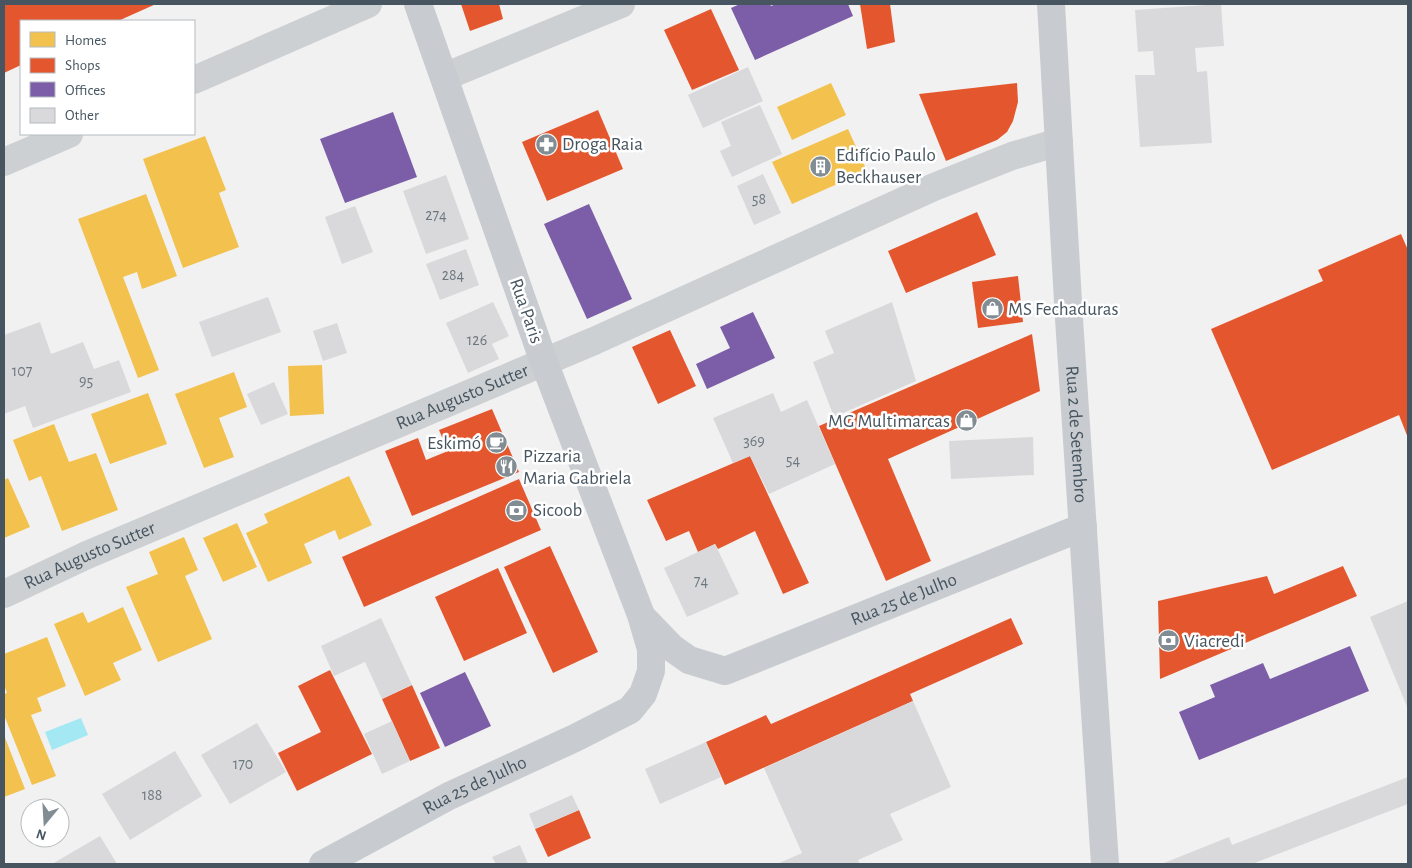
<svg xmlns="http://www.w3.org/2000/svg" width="1412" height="868" viewBox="0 0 1412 868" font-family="'Alegreya Sans',sans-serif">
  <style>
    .water { fill: #a4e8f4 }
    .homes { fill: #f2c14e }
    .shops { fill: #e4572e }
    .offices { fill: #7b5ea7 }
    .building { fill: #d9d9db }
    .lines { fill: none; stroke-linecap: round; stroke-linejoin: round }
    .minor { stroke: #cdd0d2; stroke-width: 28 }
    .major { stroke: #c8ccd0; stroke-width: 28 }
    .labels { text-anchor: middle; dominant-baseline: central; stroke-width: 5; stroke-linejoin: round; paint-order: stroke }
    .number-label { font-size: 16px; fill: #6c7880 }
    .poi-label { font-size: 19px; fill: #465560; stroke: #fff; text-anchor: start }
    .street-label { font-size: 19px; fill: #465560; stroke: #fff }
  </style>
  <rect width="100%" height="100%" fill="#f2f1f1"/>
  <polygon class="water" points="81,718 88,735 52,750 45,732"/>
  <g class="homes">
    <polygon points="831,83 846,115 792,140 777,107"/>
    <polygon points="848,129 867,171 792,204 772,162"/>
    <polygon points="205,136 226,190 219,193 239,247 183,268 143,159"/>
    <polygon points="146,194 177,276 142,289 137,272 123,277 159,370 138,378 78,219"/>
    <polygon points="322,365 324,414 290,416 288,366"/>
    <polygon points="234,372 247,407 219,418 234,457 204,468 175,394"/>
    <polygon points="148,393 167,444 110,464 91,414"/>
    <polygon points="54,424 69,462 96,453 118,510 62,531 41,476 29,481 13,440"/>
    <polygon points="349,476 372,525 339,540 335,530 304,544 312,563 268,582 246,533 268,523 264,514"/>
    <polygon points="8,478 30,527 4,538 4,480"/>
    <polygon points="237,523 257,567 223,582 203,538"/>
    <polygon points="184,537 198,570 185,576 212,639 158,662 126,587 158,574 149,552"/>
    <polygon points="123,607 142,650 113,663 121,680 85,696 54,624 83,612 88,623"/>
    <polygon points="47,637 66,686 37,698 42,711 31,715 56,776 32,785 4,715 4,694 7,693 4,685 4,654"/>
    <polygon points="4,735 25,789 4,797"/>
  </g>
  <g class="shops">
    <polygon points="4,4 156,4 118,21 21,21 21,65 4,73"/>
    <polygon points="461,4 499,4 503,19 470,31"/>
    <polygon points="860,4 890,4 895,42 867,49"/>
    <polygon points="711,9 739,70 692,90 664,30"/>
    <polygon points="1017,83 1018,102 1013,121 1007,132 997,140 946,161 919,94"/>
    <polygon points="598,110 623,169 547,201 522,142"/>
    <polygon points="977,212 996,255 906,293 888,251"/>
    <polygon points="1401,234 1408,250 1408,438 1399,415 1272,470 1211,329 1323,281 1318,270"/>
    <polygon points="1018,276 1023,322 978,328 972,282"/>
    <polygon points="670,330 696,386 658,404 632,347"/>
    <polygon points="1032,334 1040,391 888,459 931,561 886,581 819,426"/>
    <polygon points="492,409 519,472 412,516 385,451 418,438 426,460 448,451 439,430"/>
    <polygon points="750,456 809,583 783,594 755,531 718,549 715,544 698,552 689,531 666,541 647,500"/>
    <polygon points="519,479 541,530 364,607 342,557"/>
    <polygon points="550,546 598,652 553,673 504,567"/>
    <polygon points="1343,566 1357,596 1160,679 1158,601 1267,576 1274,594"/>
    <polygon points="498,568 527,633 464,661 435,597"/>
    <polygon points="1011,618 1023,644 910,694 913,701 725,785 706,742 766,715 771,724"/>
    <polygon points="330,670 372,754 297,791 278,753 321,732 298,686"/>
    <polygon points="412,685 440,748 410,761 382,699"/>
    <polygon points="579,810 591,838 548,857 535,829"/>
  </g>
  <g class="offices">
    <polygon points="740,4 770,4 771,6 776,4 848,4 853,16 755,60 731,8"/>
    <polygon points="393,112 417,177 345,203 320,139"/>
    <polygon points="589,204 632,299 587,319 544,224"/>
    <polygon points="753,312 775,358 707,389 696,364 730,348 720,327"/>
    <polygon points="1350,646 1369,691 1199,760 1179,712 1215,697 1210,685 1263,663 1270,679"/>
    <polygon points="465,672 491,726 445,747 420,693"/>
  </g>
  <g class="building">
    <polygon points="1221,4 1224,46 1195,48 1197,72 1207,71 1212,143 1140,147 1135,75 1155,75 1153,51 1138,52 1135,10"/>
    <polygon points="748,67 763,101 703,128 688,95"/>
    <polygon points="760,105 782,154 732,177 720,151 731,146 721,122"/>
    <polygon points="763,174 781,213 754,225 737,186"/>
    <polygon points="446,175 469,239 426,254 403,191"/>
    <polygon points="355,206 373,252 342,264 325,217"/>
    <polygon points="466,249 479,285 440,300 426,264"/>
    <polygon points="268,297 281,332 212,357 199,322"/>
    <polygon points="493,302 509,336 492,344 499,359 468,373 446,323"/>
    <polygon points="892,302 916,381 834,417 813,362 834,353 825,331"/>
    <polygon points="40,322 51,354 83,342 94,369 119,360 131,392 33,428 25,406 4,414 4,335"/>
    <polygon points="337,323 347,353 323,361 313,331"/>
    <polygon points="274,382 288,414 261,425 247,394"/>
    <polygon points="773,393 781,412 807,400 835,464 769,494 750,456 733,463 713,418"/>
    <polygon points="1033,437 1034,475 951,479 949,441"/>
    <polygon points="715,544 739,594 687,617 664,568"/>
    <polygon points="1408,601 1408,709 1370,617"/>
    <polygon points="381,618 412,685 382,699 365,662 334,676 321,646"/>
    <polygon points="913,701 951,787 890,814 903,840 858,860 860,864 777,864 802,853 764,768"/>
    <polygon points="392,721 410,761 382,774 364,734"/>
    <polygon points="257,723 286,772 230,804 201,755"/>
    <polygon points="706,742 721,777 660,804 645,769"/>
    <polygon points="175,751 202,796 130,840 102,794"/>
    <polygon points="1408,777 1408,804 1252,864 1164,864 1164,863 1229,837 1232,845"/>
    <polygon points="572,795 579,810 535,829 529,814"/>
    <polygon points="100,836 117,864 52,864"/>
    <polygon points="520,845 528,864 496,864 492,857"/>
  </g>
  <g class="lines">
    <g class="minor">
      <polyline points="444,77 621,4"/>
      <polyline points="194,80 368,4"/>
      <polyline points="4,162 69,134"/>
      <path id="s1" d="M4,594L87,555L594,341L934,187L1012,156L1059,142"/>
    </g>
    <g class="major">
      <path id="s2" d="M1051,4L1069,319L1105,864"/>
      <path id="s3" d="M645,620L672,648L689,660L725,671L1083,527"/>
      <path id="s4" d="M323,864L449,796L575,738L630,710L643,694L651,671V649L641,615L544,362L418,4"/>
    </g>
  </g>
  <defs>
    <symbol id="pharmacy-disc" viewBox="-11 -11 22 22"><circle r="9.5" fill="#828c93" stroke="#fff"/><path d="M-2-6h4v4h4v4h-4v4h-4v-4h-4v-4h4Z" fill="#fff"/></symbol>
    <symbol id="building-disc" viewBox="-11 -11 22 22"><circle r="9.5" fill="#828c93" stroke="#fff"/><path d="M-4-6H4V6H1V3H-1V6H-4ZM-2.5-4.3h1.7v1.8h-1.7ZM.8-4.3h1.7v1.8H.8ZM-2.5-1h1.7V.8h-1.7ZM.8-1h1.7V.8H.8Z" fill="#fff"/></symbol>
    <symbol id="shop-disc" viewBox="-11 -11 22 22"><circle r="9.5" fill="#828c93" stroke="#fff"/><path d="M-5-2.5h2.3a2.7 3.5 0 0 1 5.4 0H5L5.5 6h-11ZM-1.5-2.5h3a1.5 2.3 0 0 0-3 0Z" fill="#fff"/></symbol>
    <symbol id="cafe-disc" viewBox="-11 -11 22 22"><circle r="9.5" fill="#828c93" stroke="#fff"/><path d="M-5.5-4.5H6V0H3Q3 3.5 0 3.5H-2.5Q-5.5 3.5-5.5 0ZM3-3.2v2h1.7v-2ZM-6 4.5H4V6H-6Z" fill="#fff"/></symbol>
    <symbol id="restaurant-disc" viewBox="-11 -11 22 22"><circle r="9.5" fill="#828c93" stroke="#fff"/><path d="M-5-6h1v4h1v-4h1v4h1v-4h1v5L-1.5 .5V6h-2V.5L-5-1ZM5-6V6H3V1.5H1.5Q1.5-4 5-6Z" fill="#fff"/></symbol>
    <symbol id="bank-disc" viewBox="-11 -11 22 22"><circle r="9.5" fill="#828c93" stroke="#fff"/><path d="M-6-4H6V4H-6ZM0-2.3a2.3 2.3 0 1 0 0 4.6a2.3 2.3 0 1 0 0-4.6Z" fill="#fff"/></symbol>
  </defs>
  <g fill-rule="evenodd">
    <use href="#pharmacy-disc" x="534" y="132" width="25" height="25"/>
    <use href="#building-disc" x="808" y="154" width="25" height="25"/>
    <use href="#shop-disc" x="980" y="296" width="25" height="25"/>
    <use href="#shop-disc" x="954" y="408" width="25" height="25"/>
    <use href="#cafe-disc" x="484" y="430" width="25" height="25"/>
    <use href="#restaurant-disc" x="494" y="454" width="25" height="25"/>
    <use href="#bank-disc" x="504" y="498" width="25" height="25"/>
    <use href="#bank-disc" x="1156" y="628" width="25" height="25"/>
  </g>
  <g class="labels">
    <g class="number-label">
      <text x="759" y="199">58</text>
      <text x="436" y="215">274</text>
      <text x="453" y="275">284</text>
      <text x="477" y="340">126</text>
      <text x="22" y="371">107</text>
      <text x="86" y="381">95</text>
      <text x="754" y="441">369</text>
      <text x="793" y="460">54</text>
      <text x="701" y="581">74</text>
      <text x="243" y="764">170</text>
      <text x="152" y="795">188</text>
    </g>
    <g class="poi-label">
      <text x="562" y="144">Droga Raia</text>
      <text x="836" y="155">Edifício Paulo<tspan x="836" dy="22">Beckhauser</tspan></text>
      <text x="1008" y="309">MS Fechaduras</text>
      <text x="950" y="421" text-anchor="end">MG Multimarcas</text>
      <text x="481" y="443" text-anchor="end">Eskimó</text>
      <text x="523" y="456">Pizzaria<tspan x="523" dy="22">Maria Gabriela</tspan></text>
      <text x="533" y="510">Sicoob</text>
      <text x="1184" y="641">Viacredi</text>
    </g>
    <g class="street-label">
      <text transform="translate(526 311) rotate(71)">Rua Paris</text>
      <text stroke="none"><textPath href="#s1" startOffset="499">Rua Augusto Sutter</textPath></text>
      <text stroke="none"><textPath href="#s2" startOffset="431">Rua 2 de Setembro</textPath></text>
      <text stroke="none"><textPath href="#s1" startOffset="94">Rua Augusto Sutter</textPath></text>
      <text stroke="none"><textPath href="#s3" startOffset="290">Rua 25 de Julho</textPath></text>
      <text stroke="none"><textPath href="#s4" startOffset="171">Rua 25 de Julho</textPath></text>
    </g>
  </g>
  <rect width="1412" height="868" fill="none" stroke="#465560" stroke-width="10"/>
  <rect x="20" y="20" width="175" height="115" fill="#ffffff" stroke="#b5bbbf"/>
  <rect x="30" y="32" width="25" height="15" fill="#f2c14e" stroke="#b5bbbf"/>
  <text x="65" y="45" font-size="15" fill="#465560">Homes</text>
  <rect x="30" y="58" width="25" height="15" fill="#e4572e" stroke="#b5bbbf"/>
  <text x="65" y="70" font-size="15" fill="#465560">Shops</text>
  <rect x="30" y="82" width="25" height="15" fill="#7b5ea7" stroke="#b5bbbf"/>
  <text x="65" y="95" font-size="15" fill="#465560">Offices</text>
  <rect x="30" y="108" width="25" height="15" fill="#d9d9db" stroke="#b5bbbf"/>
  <text x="65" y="120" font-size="15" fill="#465560">Other</text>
  <g transform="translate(45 823) rotate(198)"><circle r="24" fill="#ffffff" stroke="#b5bbbf"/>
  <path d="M0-4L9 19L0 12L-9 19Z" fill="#828c93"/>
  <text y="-8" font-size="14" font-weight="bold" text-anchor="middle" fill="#465560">N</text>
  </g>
</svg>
